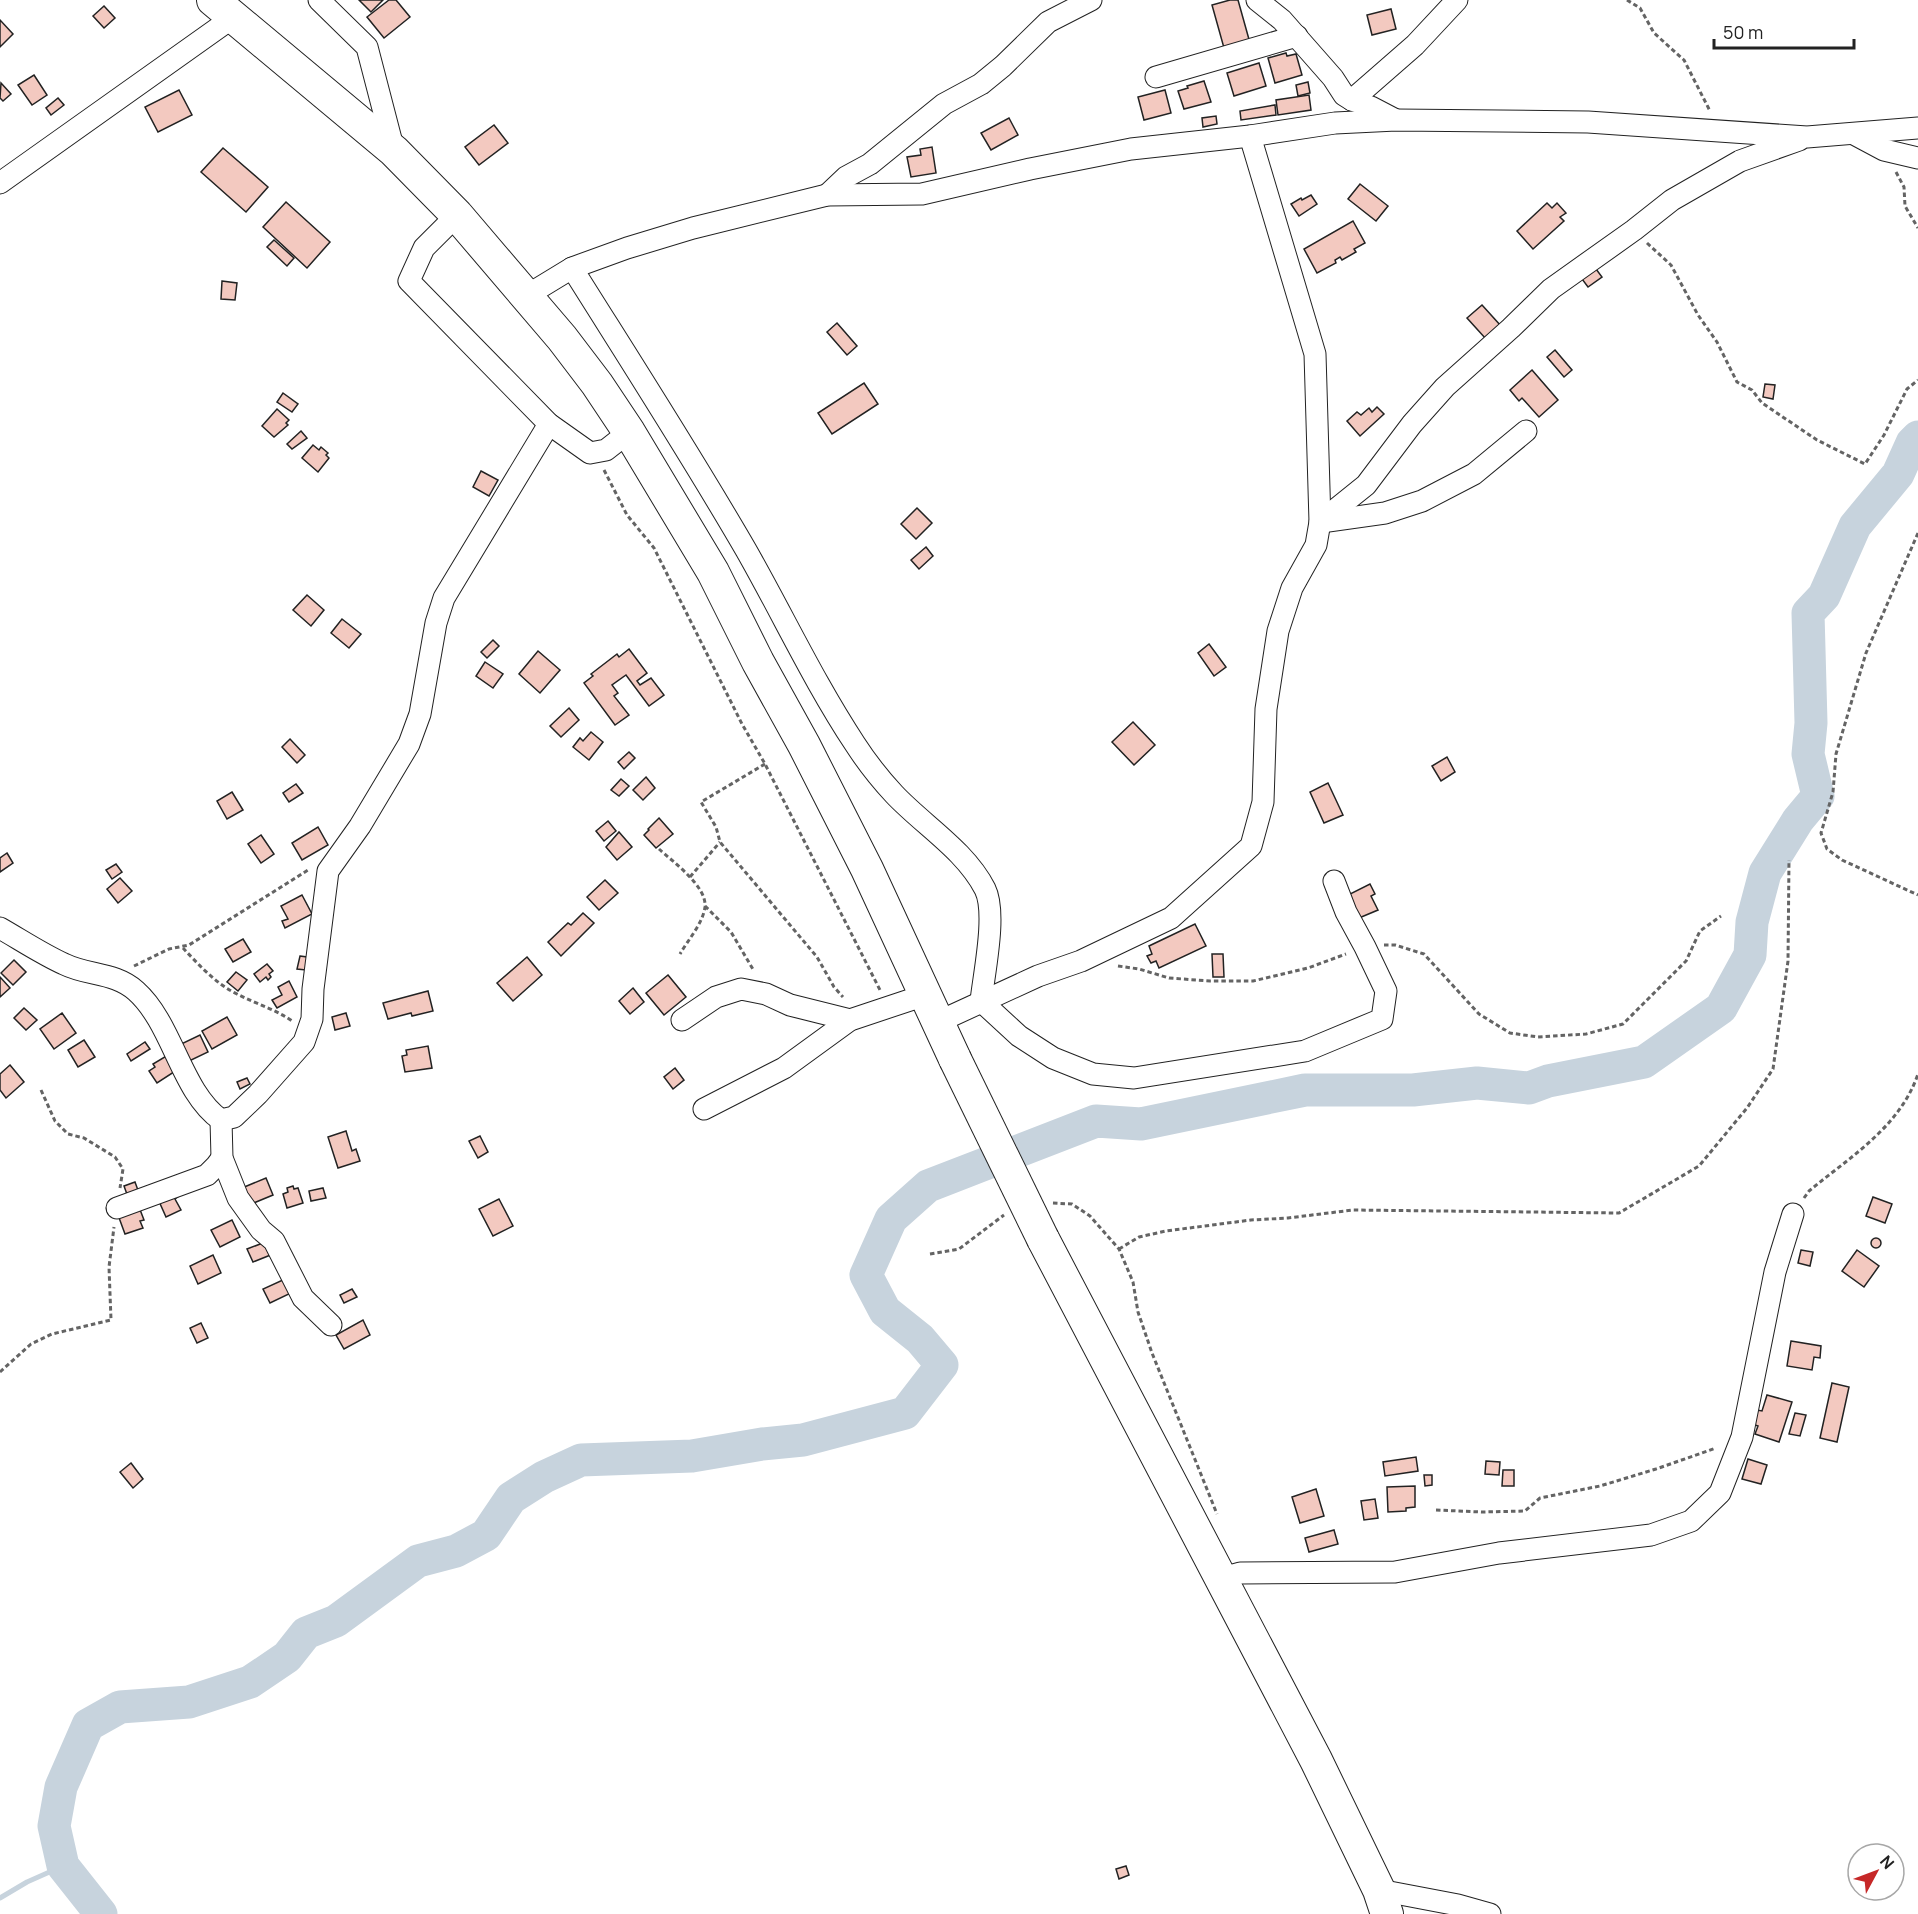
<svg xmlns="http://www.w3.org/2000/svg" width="1918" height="1914" viewBox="0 0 1918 1914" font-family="Manrope,sans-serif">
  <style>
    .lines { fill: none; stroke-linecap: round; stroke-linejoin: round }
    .stream { stroke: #c7d3dd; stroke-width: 5 }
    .river { stroke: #c7d3dd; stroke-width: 33 }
    .building { fill: #f3c9c0; stroke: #222; stroke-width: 1.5 }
    .minor-casing { stroke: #222; stroke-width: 23 }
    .highway-casing { stroke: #222; stroke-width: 34 }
    .path { stroke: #646464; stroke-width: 3; stroke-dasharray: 4.5 3; stroke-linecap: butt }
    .minor { stroke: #fff; stroke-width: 21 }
    .highway { stroke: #fff; stroke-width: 32 }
    .highway-bridge-casing { stroke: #222; stroke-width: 34; stroke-linecap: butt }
    .highway-bridge { stroke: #fff; stroke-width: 32 }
  </style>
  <rect width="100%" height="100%" fill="#fff"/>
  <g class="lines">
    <polyline class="stream" points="0,1898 27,1882 63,1866"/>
    <polyline class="river" points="101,1914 63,1866 54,1826 61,1787 88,1725 120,1707 189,1702 250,1682 287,1657 306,1633 336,1621 418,1561 456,1551 486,1535 511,1498 544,1477 581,1460 692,1456 762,1444 803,1440 905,1413 942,1365 920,1339 885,1311 866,1275 891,1219 928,1186 1096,1121 1141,1124 1305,1090 1413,1090 1477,1083 1529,1088 1548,1081 1644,1062 1721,1008 1750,955 1752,922 1765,873 1798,820 1818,796 1808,754 1811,723 1808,613 1824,596 1855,526 1898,474 1912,443 1918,437"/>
  </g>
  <g class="building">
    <polygon points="359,0 383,0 371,12"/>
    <polygon points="389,0 396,0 410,17 384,38 367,17"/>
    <polygon points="1230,0 1238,0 1250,43 1224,48 1212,5"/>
    <polygon points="104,6 115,18 104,28 93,16"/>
    <polygon points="1391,9 1396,29 1372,35 1367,15"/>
    <polygon points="0,20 13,34 0,47"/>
    <polygon points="1286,53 1287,56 1296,54 1302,75 1275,83 1268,58"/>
    <polygon points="1259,63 1266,86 1234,96 1227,73"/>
    <polygon points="34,75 47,95 32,105 18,85"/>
    <polygon points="1204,81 1211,102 1184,109 1178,91 1188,88 1187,86"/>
    <polygon points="1308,82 1310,93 1298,96 1296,85"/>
    <polygon points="1,83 11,94 3,101 0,98"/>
    <polygon points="179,90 192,115 158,132 145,107"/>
    <polygon points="1165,90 1171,113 1144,120 1138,97"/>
    <polygon points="1309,95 1311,110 1278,115 1276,100"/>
    <polygon points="58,98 64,105 51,115 46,108"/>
    <polygon points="1275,105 1276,115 1241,120 1240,111"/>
    <polygon points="1216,116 1217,124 1203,127 1202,118"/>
    <polygon points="1009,118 1018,135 991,150 981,133"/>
    <polygon points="494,125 508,143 479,165 465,147"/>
    <polygon points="932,147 936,173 911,177 907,157 921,155 920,149"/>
    <polygon points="223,148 268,187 246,212 201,172"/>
    <polygon points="1360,184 1388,206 1376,221 1348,199"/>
    <polygon points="1311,195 1317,204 1299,216 1291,204 1301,198 1302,200"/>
    <polygon points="286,202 330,242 307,268 263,227"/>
    <polygon points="1547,203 1552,208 1557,203 1566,213 1560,217 1564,221 1533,249 1517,231"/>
    <polygon points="1353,221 1365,243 1354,249 1356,252 1342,260 1340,257 1335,260 1336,263 1317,273 1304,249"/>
    <polygon points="274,240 294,258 287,266 267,247"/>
    <polygon points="1596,269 1602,277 1588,287 1582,279"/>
    <polygon points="222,281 237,283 235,300 221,299"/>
    <polygon points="1482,305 1501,326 1486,339 1467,318"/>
    <polygon points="837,323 857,346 847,355 827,332"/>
    <polygon points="1555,350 1572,370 1564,377 1547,357"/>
    <polygon points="1532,370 1558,400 1539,417 1522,398 1519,401 1510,390"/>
    <polygon points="864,383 878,404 832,434 818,413"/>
    <polygon points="1765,384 1775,385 1773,399 1763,397"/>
    <polygon points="283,393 298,404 292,412 277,402"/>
    <polygon points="1377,407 1384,414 1360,436 1347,421 1357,412 1361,415 1369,408 1372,412"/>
    <polygon points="277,409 289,420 286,423 288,425 274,437 262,426"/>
    <polygon points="301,431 307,438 292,449 287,444"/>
    <polygon points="313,445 319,450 321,447 328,453 326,455 329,458 318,472 302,458"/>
    <polygon points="481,471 498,480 489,496 473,487"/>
    <polygon points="917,508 932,523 916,539 901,524"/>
    <polygon points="926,547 933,556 919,569 911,560"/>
    <polygon points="307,595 324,610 311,626 293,610"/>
    <polygon points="342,619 361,634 349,648 331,633"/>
    <polygon points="493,640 499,646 487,658 481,652"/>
    <polygon points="1209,644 1226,667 1214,676 1198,653"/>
    <polygon points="629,649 647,673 637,681 640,685 651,678 664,695 649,706 626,675 612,685 618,693 614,696 629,715 615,725 584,683 593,676 591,674 617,654 619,657"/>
    <polygon points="538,651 560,670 540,693 519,674"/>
    <polygon points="485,662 503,674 493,688 476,676"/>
    <polygon points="569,708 579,720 561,737 550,726"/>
    <polygon points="1133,722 1155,745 1134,765 1112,742"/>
    <polygon points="591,732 603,742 589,760 573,747 580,738 583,741"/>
    <polygon points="290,739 305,755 297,763 282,747"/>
    <polygon points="629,752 635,758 624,769 618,762"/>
    <polygon points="1447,757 1455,772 1441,781 1432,766"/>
    <polygon points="646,777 655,788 643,800 633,790"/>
    <polygon points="621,779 629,786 619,796 611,790"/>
    <polygon points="1328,783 1343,815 1324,823 1310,792"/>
    <polygon points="296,784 303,793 289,802 283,793"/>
    <polygon points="232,792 243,810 227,819 217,801"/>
    <polygon points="659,818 673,834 656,848 644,835 649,830 648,829"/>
    <polygon points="608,821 616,831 604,841 596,831"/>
    <polygon points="318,827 328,845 302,860 292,843"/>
    <polygon points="619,832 632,847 617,860 606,847"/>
    <polygon points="261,835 274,854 261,863 248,844"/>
    <polygon points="7,853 13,863 0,872 0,858"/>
    <polygon points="116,864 122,872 112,879 106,870"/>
    <polygon points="120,878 132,891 118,903 107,889"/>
    <polygon points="605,880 618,893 599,910 587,897"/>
    <polygon points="1370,884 1375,894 1371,896 1378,910 1359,918 1348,895"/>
    <polygon points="302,895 312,914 285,928 282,921 288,919 281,906"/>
    <polygon points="583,913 594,923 561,956 548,942 568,923 571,925"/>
    <polygon points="1195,924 1206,946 1159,968 1156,961 1151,963 1147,956 1152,954 1149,946"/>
    <polygon points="243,939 251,952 233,962 225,949"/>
    <polygon points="1212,954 1223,954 1224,977 1213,977"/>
    <polygon points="300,956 307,957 306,970 297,969"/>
    <polygon points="527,957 542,975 513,1001 497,983"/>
    <polygon points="14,960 26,972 13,985 1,973"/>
    <polygon points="267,964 273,971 269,974 271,977 268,980 266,977 260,982 254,974"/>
    <polygon points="236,972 247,980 238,991 227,982"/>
    <polygon points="668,975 686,997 664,1015 646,993"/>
    <polygon points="0,977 10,988 0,997"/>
    <polygon points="289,981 297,997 277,1008 272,1000 282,995 278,987"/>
    <polygon points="633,988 644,1002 630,1014 619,1001"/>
    <polygon points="428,991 433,1011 412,1016 411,1013 388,1019 383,1003"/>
    <polygon points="24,1008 37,1020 26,1030 14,1018"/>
    <polygon points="62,1013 76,1033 54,1049 40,1029"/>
    <polygon points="346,1013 350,1026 335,1030 332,1017"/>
    <polygon points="227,1017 237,1035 212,1049 202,1031"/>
    <polygon points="200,1035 208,1052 185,1063 177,1046"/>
    <polygon points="84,1040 95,1057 78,1067 68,1050"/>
    <polygon points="145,1042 150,1049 131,1061 127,1054"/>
    <polygon points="428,1046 432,1068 405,1072 402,1056 407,1055 406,1050"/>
    <polygon points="168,1055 177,1070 157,1083 149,1071 155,1067 153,1064"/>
    <polygon points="10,1065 24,1082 6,1098 0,1090 0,1074"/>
    <polygon points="675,1068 684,1080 673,1089 664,1077"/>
    <polygon points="247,1078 250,1084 240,1089 237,1082"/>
    <polygon points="346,1131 352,1151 356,1149 360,1161 338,1168 328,1137"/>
    <polygon points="480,1136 488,1152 478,1158 469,1141"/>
    <polygon points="266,1178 273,1195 249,1205 242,1188"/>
    <polygon points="135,1182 139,1193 128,1197 124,1186"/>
    <polygon points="293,1186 294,1189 298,1188 303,1203 287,1208 283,1194 288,1192 287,1188"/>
    <polygon points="323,1188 326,1198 311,1201 309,1191"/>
    <polygon points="176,1190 179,1196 175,1199 181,1210 166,1217 158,1199"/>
    <polygon points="1873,1197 1892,1204 1885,1223 1866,1216"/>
    <polygon points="499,1199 513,1226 493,1236 479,1209"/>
    <polygon points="139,1207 144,1220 140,1221 143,1228 125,1234 118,1215"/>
    <polygon points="232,1220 240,1237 220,1247 211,1230"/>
    <circle cx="1876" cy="1243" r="5"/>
    <polygon points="268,1241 273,1254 253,1262 247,1249"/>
    <polygon points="1801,1250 1813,1252 1810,1266 1798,1263"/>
    <polygon points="1857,1250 1879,1266 1864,1287 1842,1271"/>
    <polygon points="213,1255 221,1273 198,1284 190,1266"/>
    <polygon points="285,1279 291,1293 270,1303 263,1289"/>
    <polygon points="352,1289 357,1297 344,1303 340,1295"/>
    <polygon points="363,1320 370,1335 344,1349 336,1335"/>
    <polygon points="201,1323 208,1338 197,1343 190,1328"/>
    <polygon points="1791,1341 1821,1346 1820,1358 1814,1357 1812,1370 1787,1366"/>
    <polygon points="1832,1383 1849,1387 1837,1442 1820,1438"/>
    <polygon points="1767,1395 1792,1402 1779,1442 1755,1434 1758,1426 1752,1424 1757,1410 1762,1411"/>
    <polygon points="1795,1413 1806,1415 1800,1436 1789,1434"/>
    <polygon points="1416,1457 1418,1471 1385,1476 1383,1462"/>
    <polygon points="1748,1459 1767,1465 1761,1484 1742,1479"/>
    <polygon points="1486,1461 1500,1462 1499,1475 1485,1474"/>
    <polygon points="131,1463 143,1479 133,1488 120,1472"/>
    <polygon points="1503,1470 1514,1470 1514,1486 1502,1486"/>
    <polygon points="1424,1475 1432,1475 1432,1485 1425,1486"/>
    <polygon points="1415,1486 1415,1507 1406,1508 1406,1511 1388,1512 1387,1487"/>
    <polygon points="1316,1489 1324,1516 1300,1523 1292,1497"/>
    <polygon points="1375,1499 1378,1518 1364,1520 1361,1501"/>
    <polygon points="1334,1530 1338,1544 1309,1552 1305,1538"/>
    <polygon points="1126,1866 1129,1875 1119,1879 1116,1869"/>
  </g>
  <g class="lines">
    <defs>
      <g id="minor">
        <polyline points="319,0 367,47 394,151"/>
        <polyline points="1257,0 1282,20 1333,78 1344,95 1352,100 1371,107 1394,119"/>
        <polyline points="1156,77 1297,36"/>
        <polyline points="1352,100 1415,45 1457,0"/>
        <polyline points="1854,134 1884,150 1918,158"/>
        <polyline points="0,183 235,16"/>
        <polyline points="827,195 846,177 870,164 944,104 981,84 1003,66 1048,22 1091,0"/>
        <polyline points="457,215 424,248 409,281 549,424 590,453 606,450 629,432"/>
        <path d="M572,268C631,362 691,455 746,550C783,615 814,682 855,744C866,761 880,779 894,794C923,825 965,850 985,889C997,913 984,973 981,1001L1019,1036L1053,1058L1093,1074L1134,1078L1305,1051L1382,1019L1386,991L1365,947L1346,912L1334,881"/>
        <polyline points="526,296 572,268 627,248 693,228 827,195 922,194 1030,169 1131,149 1250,136 1335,123 1396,120 1588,122 1807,137 1918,128"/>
        <polyline points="1320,522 1366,485 1412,424 1445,387 1511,328 1551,289 1634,230 1672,200 1740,161 1799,140"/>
        <polyline points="1321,522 1385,513 1422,501 1474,474 1526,431"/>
        <path d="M0,928C21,940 42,954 64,964C88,976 115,972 136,991C173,1024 181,1092 221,1120L234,1117L258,1094L304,1042L312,1019L313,989L328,871L360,826L409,744L420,714L436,623L444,598L549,424"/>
        <polyline points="682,1020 716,997 741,989 766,994 790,1005 850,1020"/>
        <polyline points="938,1022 1038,976 1081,961 1171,918 1251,846 1263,802 1266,709 1278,631 1292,588 1316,545 1320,522 1315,354 1250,136"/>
        <polyline points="704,1109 784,1068 850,1020 925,995"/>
        <polyline points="221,1120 222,1158 238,1198 261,1230 274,1241 303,1298 331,1325"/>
        <polyline points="117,1208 207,1175 216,1166 222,1158"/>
        <polyline points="1222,1578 1240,1573 1395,1572 1499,1553 1651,1535 1691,1521 1720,1493 1742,1437 1775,1272 1793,1214"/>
        <polyline points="1379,1890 1458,1905 1490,1914"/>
      </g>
      <g id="highway">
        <polyline points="213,0 394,151 457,215 562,338 597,384 629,432 713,572 758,662 804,745 867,869 955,1059"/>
        <polyline points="1043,1239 1316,1760 1379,1890 1387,1914"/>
      </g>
    </defs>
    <use href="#minor" class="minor-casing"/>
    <use href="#highway" class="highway-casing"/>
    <g class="path">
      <polyline points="1627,0 1640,8 1654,33 1684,60 1710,111"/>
      <polyline points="1896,172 1904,187 1905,206 1918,228"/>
      <polyline points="1647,243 1671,265 1698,315 1717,342 1737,382 1752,390 1762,403 1817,440 1865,464 1884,435 1907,389 1918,380"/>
      <polyline points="604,470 627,515 654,548 742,724 765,764 880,990"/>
      <polyline points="1918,533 1866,653 1836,754 1833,792 1821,833 1827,849 1842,860 1918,895"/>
      <polyline points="765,764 701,802 716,827 720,842 817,957 834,987 843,997"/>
      <path d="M659,849C673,862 707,886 705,907C703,923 688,940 680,954"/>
      <polyline points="690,877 720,842"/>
      <polyline points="705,906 731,932 754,971"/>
      <polyline points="1384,945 1395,945 1424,954 1479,1014 1510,1033 1538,1037 1586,1034 1623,1024 1686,961 1700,931 1721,916"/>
      <path d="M183,948C198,964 216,984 237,994C256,1004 275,1009 292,1021"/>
      <polyline points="134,966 169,949 189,945 308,870"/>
      <polyline points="1118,966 1139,969 1169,978 1210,981 1253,981 1308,968 1346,954"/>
      <polyline points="41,1090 55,1121 68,1134 84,1138 115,1157 123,1169 120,1188"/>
      <path d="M1804,1198L1809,1191C1850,1157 1900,1127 1918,1074"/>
      <polyline points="1053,1203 1072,1204 1090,1216 1119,1249 1133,1282 1138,1312 1152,1353 1217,1514"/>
      <polyline points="1119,1249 1139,1237 1166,1231 1251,1220 1288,1218 1353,1210 1619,1213 1699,1166 1747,1108 1773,1069 1788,961 1789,860"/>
      <polyline points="930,1254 959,1249 1004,1215"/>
      <polyline points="0,1372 31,1344 52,1334 111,1320 109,1267 114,1227"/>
      <polyline points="1436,1510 1481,1512 1525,1511 1540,1498 1600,1486 1656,1469 1716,1448"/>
    </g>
    <use href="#minor" class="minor"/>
    <use href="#highway" class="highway"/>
    <defs>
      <polyline id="highway-bridge" points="955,1059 1043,1239"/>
    </defs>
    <use href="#highway-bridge" class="highway-bridge-casing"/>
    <use href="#highway-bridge" class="highway-bridge"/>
  </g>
  <g transform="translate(1876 1872) rotate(49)"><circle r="28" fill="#ffffff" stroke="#a7a7a7" stroke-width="1.5"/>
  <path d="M0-4.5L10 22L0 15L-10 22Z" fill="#c62828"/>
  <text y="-9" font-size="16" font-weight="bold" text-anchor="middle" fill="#222222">N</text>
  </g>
  <path d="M1714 39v9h140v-9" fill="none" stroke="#222222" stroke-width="3"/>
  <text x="1723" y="39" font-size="18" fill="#222222" stroke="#ffffff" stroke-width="4.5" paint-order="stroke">50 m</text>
</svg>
